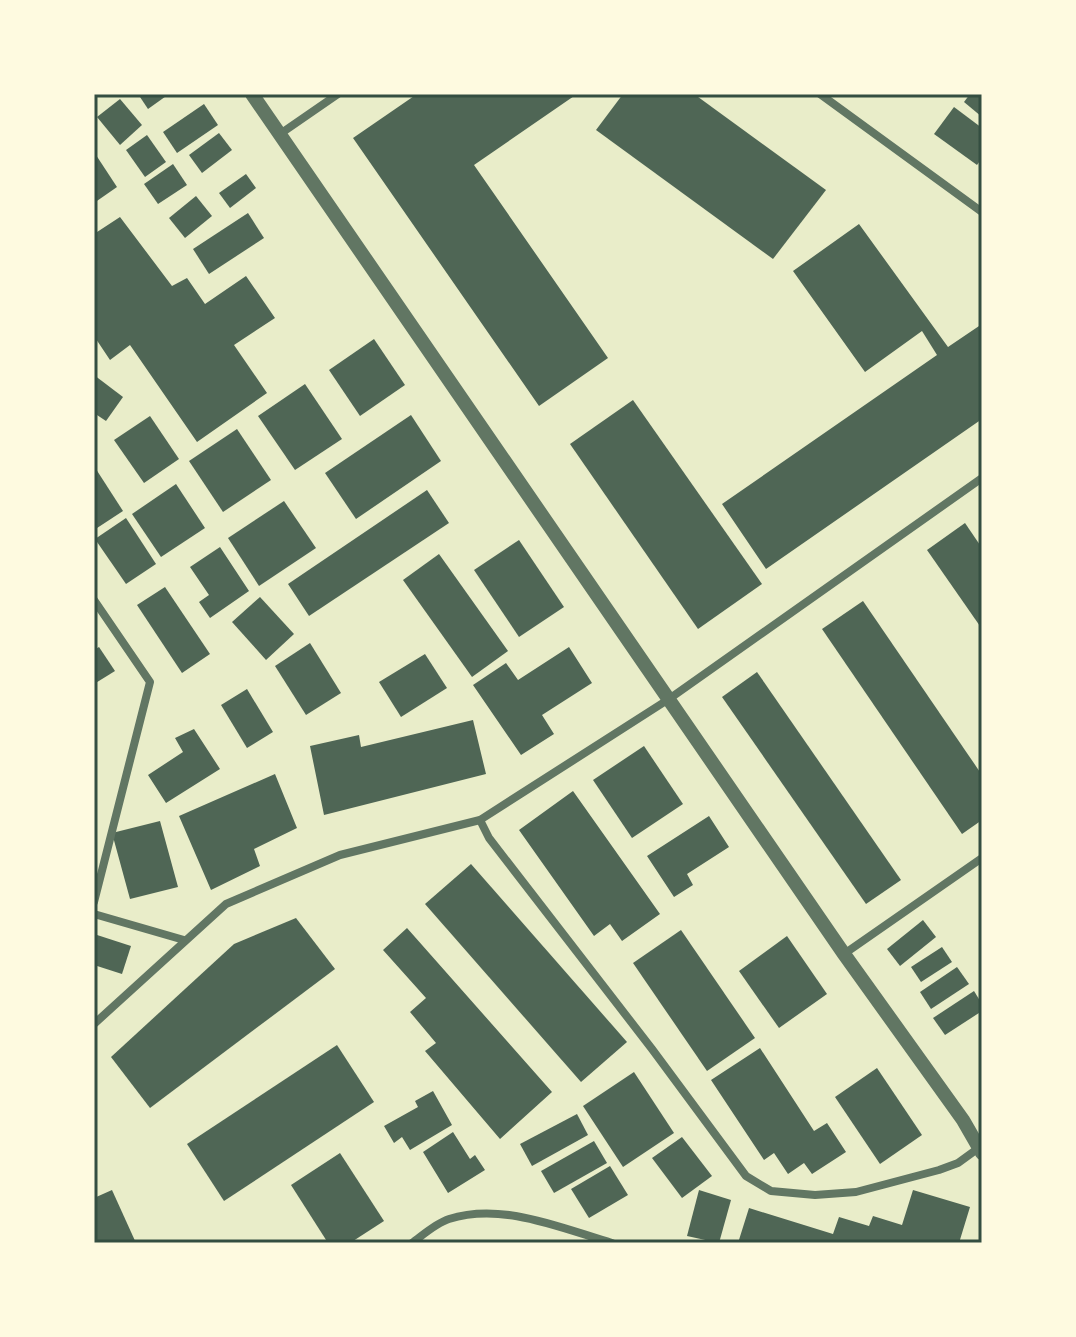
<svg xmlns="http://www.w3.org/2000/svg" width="1076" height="1337" viewBox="0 0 1076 1337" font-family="'Varela Round',sans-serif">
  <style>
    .building { fill: #4f6655 }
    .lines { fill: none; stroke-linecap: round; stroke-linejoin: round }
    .minor { stroke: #617663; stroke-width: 8 }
    .tertiary { stroke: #617663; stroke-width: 14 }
    .neatline { fill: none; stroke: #344e41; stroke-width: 3 }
  </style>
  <rect width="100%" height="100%" fill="#e9edc9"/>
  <g class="building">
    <polygon points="138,94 169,94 148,109"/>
    <polygon points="417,94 577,94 474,165 608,358 539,406 353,138"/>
    <polygon points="623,94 694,94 826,190 773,259 596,130"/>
    <polygon points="970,94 982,94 982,117 964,102"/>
    <polygon points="120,99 142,125 120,145 97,117"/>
    <polygon points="204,104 218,125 177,153 163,132"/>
    <polygon points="954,107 982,128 982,158 977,165 934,134"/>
    <polygon points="219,133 232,150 202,173 189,155"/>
    <polygon points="147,135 166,162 145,177 126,150"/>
    <polygon points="94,152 117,187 94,203"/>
    <polygon points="173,164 187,185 158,204 144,184"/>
    <polygon points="246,174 256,188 230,208 219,193"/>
    <polygon points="196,196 212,216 185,238 169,218"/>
    <polygon points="248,213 264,238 209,274 193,249"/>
    <polygon points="120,217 172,286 187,278 205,304 246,276 275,318 234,345 267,393 197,442 130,345 110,360 94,336 94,234"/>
    <polygon points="859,224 948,347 982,324 982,419 766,569 722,504 937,355 922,331 865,372 793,271"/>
    <polygon points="374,339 405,385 360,416 329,370"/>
    <polygon points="94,375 123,397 106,421 94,413"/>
    <polygon points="305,384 342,439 295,470 258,416"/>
    <polygon points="633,400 762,584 698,629 570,444"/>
    <polygon points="411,415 441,461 356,519 325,473"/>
    <polygon points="150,416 179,459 144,483 114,440"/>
    <polygon points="237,429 271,480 223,512 189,461"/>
    <polygon points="94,466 123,511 94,530"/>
    <polygon points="176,484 205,528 161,557 132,514"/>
    <polygon points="427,490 449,523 309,616 288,584"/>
    <polygon points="284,501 316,548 259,586 228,538"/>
    <polygon points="126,518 156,564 126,584 95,539"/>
    <polygon points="965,523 982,548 982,629 927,550"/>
    <polygon points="519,540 564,607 519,637 474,570"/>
    <polygon points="220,547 249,591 210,618 199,602 209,595 190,567"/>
    <polygon points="439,554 508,651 472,677 403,580"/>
    <polygon points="165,587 210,654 182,673 137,605"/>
    <polygon points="260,597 294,634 266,660 232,622"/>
    <polygon points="863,601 982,775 982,820 962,834 822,629"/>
    <polygon points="310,643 341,693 306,715 275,666"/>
    <polygon points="99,647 115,671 94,684 94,650"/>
    <polygon points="569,647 592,683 542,715 554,734 521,755 473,685 506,663 518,680"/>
    <polygon points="425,654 447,688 401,717 379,682"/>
    <polygon points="757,672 901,880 866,904 722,697"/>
    <polygon points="247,689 273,732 247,748 221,705"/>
    <polygon points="473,720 486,774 324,815 310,746 359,735 361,747"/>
    <polygon points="194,729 220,769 166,803 148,775 183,752 175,738"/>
    <polygon points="644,746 683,804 632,838 593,780"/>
    <polygon points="275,774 297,828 254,849 260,866 211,890 179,816"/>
    <polygon points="573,791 660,914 622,941 610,924 594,936 519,830"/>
    <polygon points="709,816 729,847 687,874 693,885 674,897 647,856"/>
    <polygon points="160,821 178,887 130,899 112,833"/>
    <polygon points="471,864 627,1042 581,1082 425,904"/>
    <polygon points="296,918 335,969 150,1108 111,1057 234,944"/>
    <polygon points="923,920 936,937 900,966 887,949"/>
    <polygon points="407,928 552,1092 500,1139 425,1051 436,1043 410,1012 426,998 383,950"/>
    <polygon points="681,930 755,1038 707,1071 633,963"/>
    <polygon points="94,934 131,946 122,974 94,965"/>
    <polygon points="787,936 827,994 779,1028 739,971"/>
    <polygon points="942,947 952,962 921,982 911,967"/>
    <polygon points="957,967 969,984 931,1009 920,992"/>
    <polygon points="974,991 982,1004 982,1011 945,1035 933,1018"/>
    <polygon points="337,1045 374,1102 224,1201 187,1144"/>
    <polygon points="760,1048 814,1131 827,1123 846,1152 812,1174 804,1163 788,1174 774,1153 764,1160 711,1080"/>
    <polygon points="877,1068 922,1135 880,1164 835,1097"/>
    <polygon points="634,1072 674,1133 623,1167 583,1106"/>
    <polygon points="433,1091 452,1125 410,1150 402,1137 394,1143 384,1126 418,1107 415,1101"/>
    <polygon points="577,1114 588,1135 532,1166 520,1144"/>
    <polygon points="453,1132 470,1159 475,1155 485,1170 448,1193 423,1152"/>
    <polygon points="682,1137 712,1176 682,1198 652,1158"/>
    <polygon points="594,1141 607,1163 554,1193 541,1171"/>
    <polygon points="340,1153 384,1221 350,1243 328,1243 291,1185"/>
    <polygon points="610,1166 628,1195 589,1218 571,1189"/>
    <polygon points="112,1190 136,1243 94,1243 94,1198"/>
    <polygon points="699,1190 731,1200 719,1243 687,1236"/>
    <polygon points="913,1190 970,1207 959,1243 738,1243 749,1208 833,1234 839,1217 869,1226 873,1216 902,1225"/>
  </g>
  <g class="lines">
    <g class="minor">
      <polyline points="820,94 982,212"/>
      <polyline points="280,134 338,94"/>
      <polyline points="94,600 150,682 94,902"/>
      <polyline points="480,820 489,838 652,1049 746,1176 771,1191 815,1195 856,1192 939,1170 958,1163 980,1147"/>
      <polyline points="94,914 184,940"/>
      <polyline points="844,954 982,858"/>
      <polyline points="94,1024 226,904 340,855 480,820 669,699 982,478"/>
      <path d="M412,1243C423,1235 436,1223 449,1219C502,1202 561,1228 612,1243"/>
    </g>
    <polyline class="tertiary" points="252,94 844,954 963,1120 982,1153"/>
  </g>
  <rect width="1076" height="1337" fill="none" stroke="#fefae0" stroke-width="192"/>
  <rect x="96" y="96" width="884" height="1145" class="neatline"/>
</svg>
